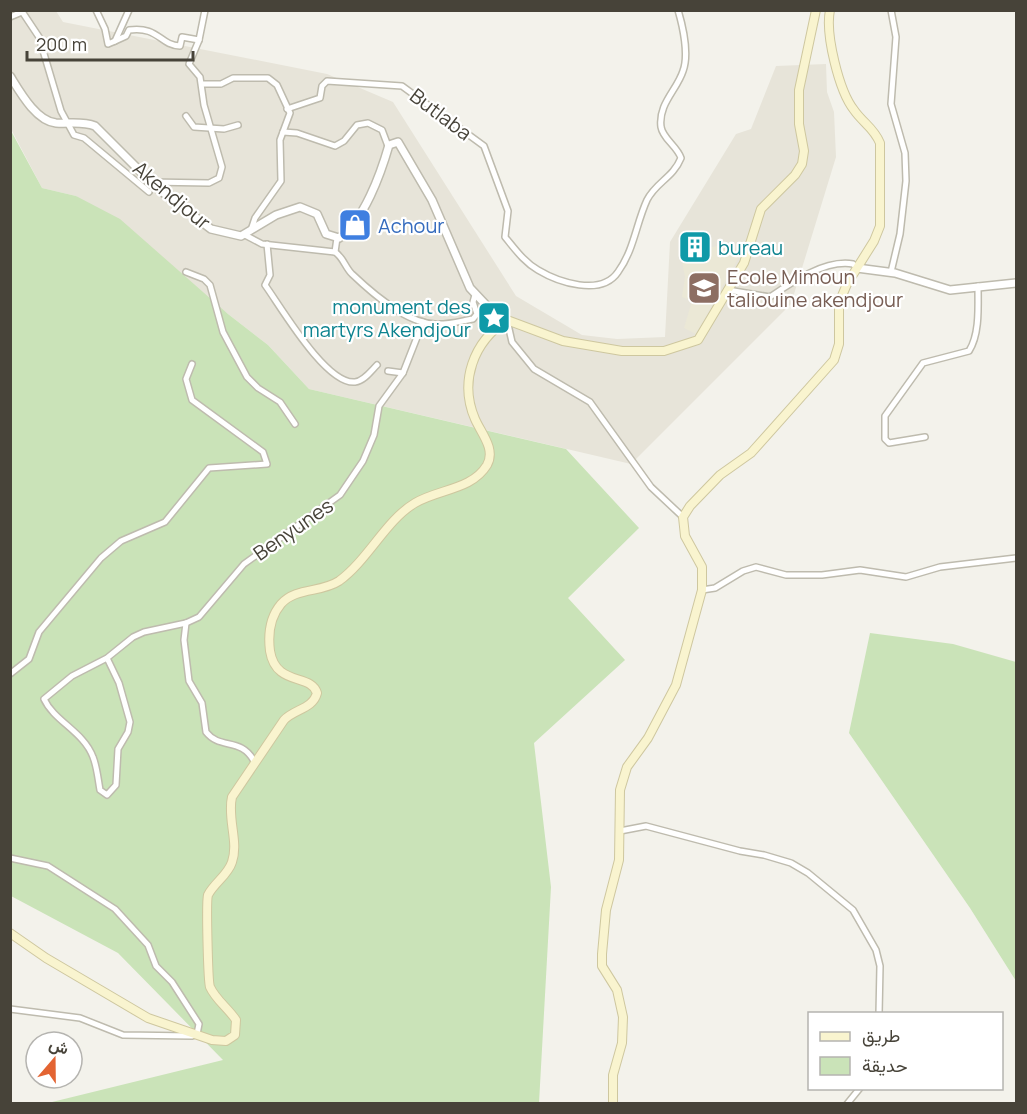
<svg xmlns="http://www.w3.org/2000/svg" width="1027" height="1114" viewBox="0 0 1027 1114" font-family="Manrope,Vazirmatn,sans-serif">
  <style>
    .residential { fill: #e7e4d9 }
    .education { fill: #ebe8d6 }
    .green { fill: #cae3b8 }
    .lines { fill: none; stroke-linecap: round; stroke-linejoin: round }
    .minor-casing { stroke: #bebbae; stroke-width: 8 }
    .tertiary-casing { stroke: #bebbae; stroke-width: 10 }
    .secondary-casing { stroke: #cec79f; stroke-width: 10 }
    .minor { stroke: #fff; stroke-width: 5 }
    .tertiary { stroke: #fff; stroke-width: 7 }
    .secondary { stroke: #f9f4cf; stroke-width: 8 }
    .labels { text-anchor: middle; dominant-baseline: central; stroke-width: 4.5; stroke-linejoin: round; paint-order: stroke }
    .street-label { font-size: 20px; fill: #474339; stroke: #fff }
    .shop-label { font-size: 20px; fill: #366cbe; stroke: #fff; text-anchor: start }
    .culture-label { font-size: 20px; fill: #0d838f; stroke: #fff; text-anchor: start }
    .education-label { font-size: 20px; fill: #785e54; stroke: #fff; text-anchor: start }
  </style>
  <rect width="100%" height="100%" fill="#f3f2eb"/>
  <polygon class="residential" points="10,11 56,11 63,22 327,74 393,102 516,296 582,335 617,339 665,337 670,242 736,134 751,129 776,66 826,64 827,92 834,112 836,157 791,304 631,464 309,389 268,345 76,196 42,188 11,129"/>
  <polygon class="education" points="702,240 705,242 705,249 728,243 729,254 739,257 696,334 684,328 692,301 682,297 685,277 680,251 683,251 682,244 698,245"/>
  <g class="green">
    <polygon points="10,129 42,188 76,196 120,219 228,314 268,345 309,389 566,449 639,528 568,598 625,660 534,743 551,887 539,1103 48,1103 223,1060 118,953 11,896"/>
    <polygon points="870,633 953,644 1016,662 1016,981 970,908 849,733"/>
  </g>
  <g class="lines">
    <defs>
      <g id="minor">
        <polyline points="21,10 39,37 61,111 74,135 84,138 149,192"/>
        <polyline points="96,10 105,29 108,44 115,41 129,10"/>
        <polyline points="10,17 22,12"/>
        <path d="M115,41L126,36L129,30C159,26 159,45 180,46L182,37L199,40"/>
        <polyline points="202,84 221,84 233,78 268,78 277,85 290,113 280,140 281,181 255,218 251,230"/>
        <path d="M287,109L320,98L322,86L327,81L402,86L484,146L508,211L505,237C515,249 524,262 538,270C558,282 601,297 618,272C634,250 636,224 647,200C656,182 673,178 681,158C677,146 663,139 661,127C658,104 677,90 683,71C689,55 683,27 678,10"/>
        <polyline points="186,116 194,127 224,129 238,125"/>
        <polyline points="283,132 297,133 335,146 344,141 357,125 368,123 382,130 388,146"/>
        <polyline points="150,182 209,183 219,178 222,167 204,105 200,77 189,64 199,40 205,10"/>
        <path d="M245,235L262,244L335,252C343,257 345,267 352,274C373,294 406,323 435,324C448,325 461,321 473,319L477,314L473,302L475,295"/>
        <path d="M267,244L270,275L265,285C281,307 326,385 355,382C364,381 371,371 377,365"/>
        <polyline points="335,252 337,238"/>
        <polyline points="186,272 204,279 210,285 223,332 247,377 258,388 280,402 295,424"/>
        <polyline points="891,272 900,234 906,181 905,153 891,104 896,37 891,10"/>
        <path d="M728,290L770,297C792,282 826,259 853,264L857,268"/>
        <polyline points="507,320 512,342 534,369 590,402 651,487 683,517"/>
        <polyline points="388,371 403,373"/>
        <path d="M925,437L889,443L885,439V416L923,363L969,351C980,334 978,306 978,286"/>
        <polyline points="702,590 715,588 743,571 756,567 786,575 822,575 860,570 906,577 940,567 1016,558"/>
        <path d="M186,623L184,640L189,681L202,703L206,732C220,750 241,737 254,761"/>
        <path d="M107,658L119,683L130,722L128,732L118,749L116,785L107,795L100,790C98,779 97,767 93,757C84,732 54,721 44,699L72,676L107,658L133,637L144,632L186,623L199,617L244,564L340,495L363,461L374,435L379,406L403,373L423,322"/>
        <polyline points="10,674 29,659 39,632 101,558 121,541 165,522 209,468 267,464 263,452 192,400 186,379 192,364"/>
        <polyline points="620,831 646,826 740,851 764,855 791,863 808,873 853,910 876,950 880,966 879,1014"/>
        <polyline points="10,858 48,866 115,909 148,945 156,966 172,982 199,1024 197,1034 192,1036 123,1035 80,1018 10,1009"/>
        <polyline points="847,1104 860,1088"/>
      </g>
      <g id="tertiary">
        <path d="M10,76C20,92 36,121 56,123C70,124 82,121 95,126L157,188L211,229L241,236L276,215L300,207L317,214L326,234L339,238C364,221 381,173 389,145L398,142L432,200L470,288L486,305L507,320"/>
        <polyline points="857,268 895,273 950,290 1016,283"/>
      </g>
      <g id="secondary">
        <path d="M10,933L46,958L148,1018L212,1040L226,1041L235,1035L236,1020C228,1008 216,1000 210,987C208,982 206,901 208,895C214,883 228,875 232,862C239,842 227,818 232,797L284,720C294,709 313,709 317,693C311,673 276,687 270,651C268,635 270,617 281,604C296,587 321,593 339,581C368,560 386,520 415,503C438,489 472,490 487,465C496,449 481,433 475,419C459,382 473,342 507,320L563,341L622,351H664L698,340L744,263L761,209L795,175L802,164L804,151L799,124V90L816,10"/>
        <path d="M613,1104V1075L622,1043L623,1017L617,990L602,966V954L606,910L619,860L620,790L627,767L648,738L676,685L702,590V567L685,536L683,517L690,506L720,475L751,453L834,360L839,344V303L847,284L874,241L880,226V143C874,128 863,123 854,110C839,91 825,34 830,10"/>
      </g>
    </defs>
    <use href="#minor" class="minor-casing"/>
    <use href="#tertiary" class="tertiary-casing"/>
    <use href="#secondary" class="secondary-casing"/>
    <use href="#minor" class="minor"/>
    <use href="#tertiary" class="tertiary"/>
    <use href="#secondary" class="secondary"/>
  </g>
  <defs>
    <symbol id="shop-square" viewBox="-11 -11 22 22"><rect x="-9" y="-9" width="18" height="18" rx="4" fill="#3f7fe0" stroke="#fff"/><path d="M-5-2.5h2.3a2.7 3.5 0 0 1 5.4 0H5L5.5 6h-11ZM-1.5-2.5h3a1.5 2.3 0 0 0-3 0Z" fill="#fff"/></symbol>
    <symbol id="building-square" viewBox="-11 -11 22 22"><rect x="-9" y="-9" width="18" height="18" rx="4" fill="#0f9aa8" stroke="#fff"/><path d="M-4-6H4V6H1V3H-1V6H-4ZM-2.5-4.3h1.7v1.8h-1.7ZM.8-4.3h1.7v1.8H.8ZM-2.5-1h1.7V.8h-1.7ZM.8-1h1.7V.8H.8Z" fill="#fff"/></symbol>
    <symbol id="school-square" viewBox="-11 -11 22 22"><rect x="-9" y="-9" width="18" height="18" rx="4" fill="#8d6e63" stroke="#fff"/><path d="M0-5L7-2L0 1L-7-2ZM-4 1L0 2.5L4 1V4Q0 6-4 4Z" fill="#fff"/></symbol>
    <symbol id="sight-square" viewBox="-11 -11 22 22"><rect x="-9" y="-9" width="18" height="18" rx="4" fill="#0f9aa8" stroke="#fff"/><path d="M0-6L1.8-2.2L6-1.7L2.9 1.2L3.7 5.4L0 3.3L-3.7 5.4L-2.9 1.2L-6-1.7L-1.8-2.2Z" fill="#fff"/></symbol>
  </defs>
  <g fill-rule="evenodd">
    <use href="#shop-square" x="336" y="206" width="38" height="38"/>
    <use href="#building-square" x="676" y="228" width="38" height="38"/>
    <use href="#school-square" x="685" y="269" width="38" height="38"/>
    <use href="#sight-square" x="475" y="299" width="38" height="38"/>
  </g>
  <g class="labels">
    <g class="street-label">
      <text transform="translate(441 114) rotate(37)">Butlaba</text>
      <text transform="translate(172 195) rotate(40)">Akendjour</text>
      <text transform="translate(293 529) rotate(-35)">Benyunes</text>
    </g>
    <g class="shop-label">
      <text x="378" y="225">Achour</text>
    </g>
    <g class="culture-label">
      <text x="718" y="247">bureau</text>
      <text x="471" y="306" text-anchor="end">monument des<tspan x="471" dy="23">martyrs Akendjour</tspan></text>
    </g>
    <g class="education-label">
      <text x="727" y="276">Ecole Mimoun<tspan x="727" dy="23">taliouine akendjour</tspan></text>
    </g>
  </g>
  <rect width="1027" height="1114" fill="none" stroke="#474339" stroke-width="24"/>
  <rect x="808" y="1012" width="195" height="78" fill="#ffffff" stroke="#b5b4b0" stroke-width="1.5"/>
  <rect x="820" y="1032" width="30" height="9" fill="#f9f4cf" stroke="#b5b4b0" stroke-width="1.5"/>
  <text x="862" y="1042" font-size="18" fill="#474339">طريق</text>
  <rect x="820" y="1057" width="30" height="18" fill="#cae3b8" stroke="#b5b4b0" stroke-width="1.5"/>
  <text x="862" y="1072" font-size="18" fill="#474339">حديقة</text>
  <g transform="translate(54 1060) rotate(20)"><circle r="28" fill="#ffffff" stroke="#b5b4b0" stroke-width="1.5"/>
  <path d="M0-4.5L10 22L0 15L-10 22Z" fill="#e36432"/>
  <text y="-9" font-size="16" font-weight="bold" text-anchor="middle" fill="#474339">ش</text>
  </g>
  <path d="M27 51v9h166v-9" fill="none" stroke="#474339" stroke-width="3"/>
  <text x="36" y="51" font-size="18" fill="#474339" stroke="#ffffff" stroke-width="4.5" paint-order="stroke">200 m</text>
</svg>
